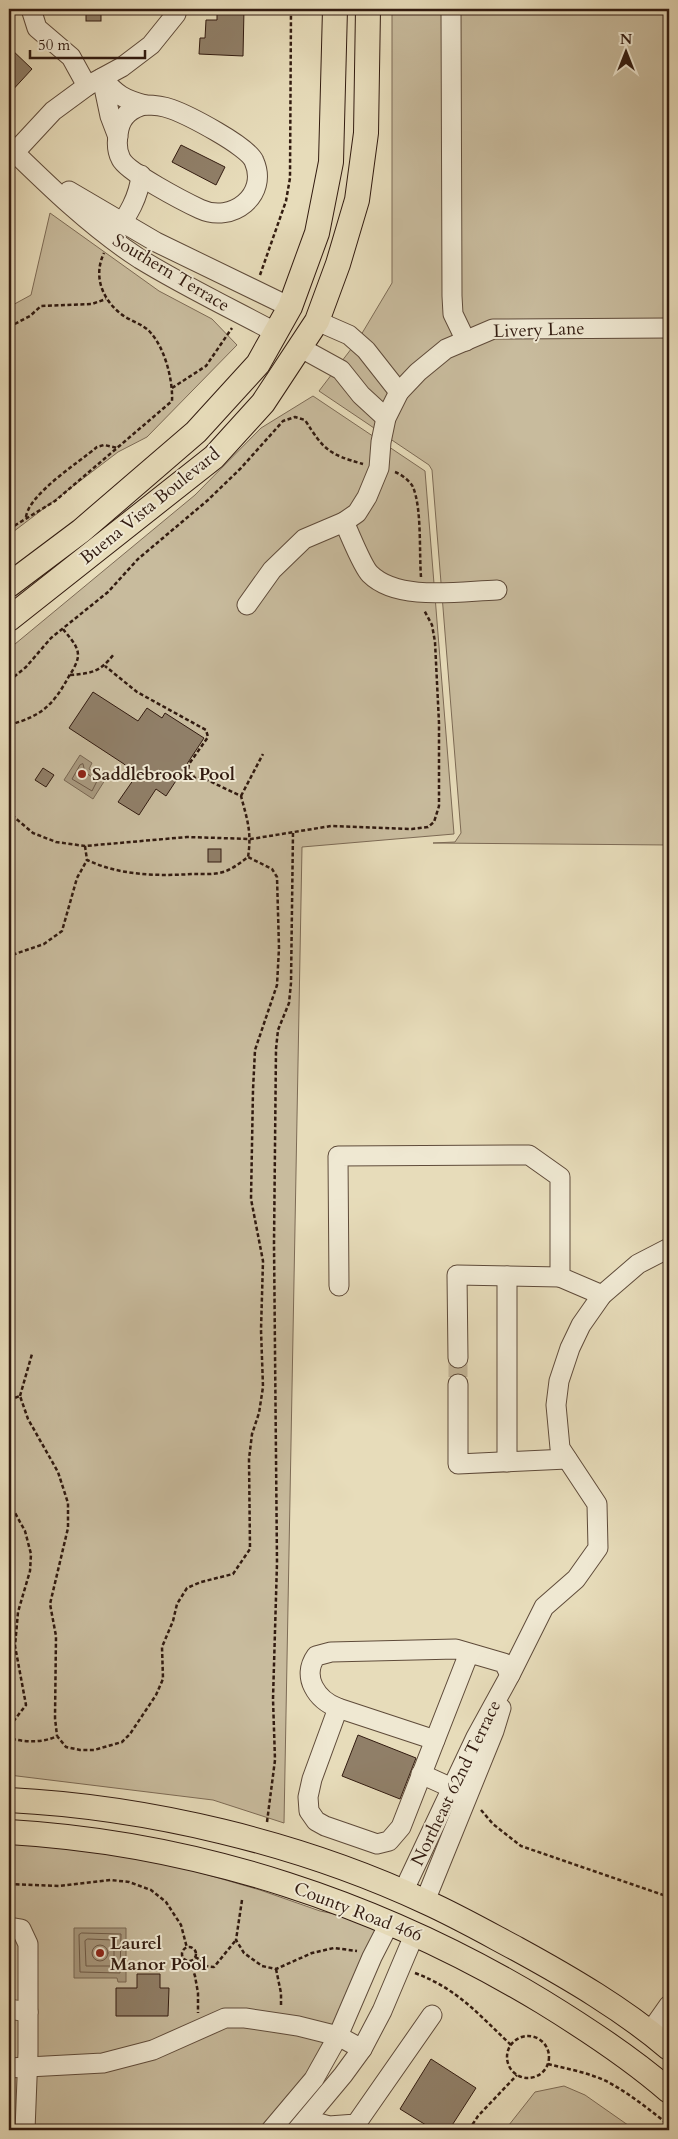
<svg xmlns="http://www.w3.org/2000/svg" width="678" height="2139" viewBox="0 0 678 2139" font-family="Cardo,serif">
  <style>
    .green { fill: #c8bb9d; stroke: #7d6b56 }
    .water { fill: #a99a80; stroke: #796753 }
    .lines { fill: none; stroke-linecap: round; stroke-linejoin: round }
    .shore { stroke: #6e5a48; stroke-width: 1 }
    .building { fill: #907f68; stroke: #321b10 }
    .minor-tunnel { stroke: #c3b598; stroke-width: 19; stroke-dasharray: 19 9; stroke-linecap: butt }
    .minor-casing { stroke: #5f4b3a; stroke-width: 21 }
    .major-casing { stroke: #321b10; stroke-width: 26 }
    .path { stroke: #321b10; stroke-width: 2.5; stroke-dasharray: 4 2.5; stroke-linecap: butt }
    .minor { stroke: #efe8d2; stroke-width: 19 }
    .major { stroke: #e7dcba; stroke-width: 24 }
    .poi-dot { fill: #8f2418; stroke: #efe8d2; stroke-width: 2 }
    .labels { text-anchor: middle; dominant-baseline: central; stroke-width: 4; stroke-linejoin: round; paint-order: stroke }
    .street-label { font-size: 18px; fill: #321b10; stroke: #efe8d2 }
    .poi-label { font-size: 18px; font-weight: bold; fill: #321b10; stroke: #efe8d2; text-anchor: start }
  </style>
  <rect width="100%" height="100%" fill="#e7dcba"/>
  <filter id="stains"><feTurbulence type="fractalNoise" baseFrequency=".004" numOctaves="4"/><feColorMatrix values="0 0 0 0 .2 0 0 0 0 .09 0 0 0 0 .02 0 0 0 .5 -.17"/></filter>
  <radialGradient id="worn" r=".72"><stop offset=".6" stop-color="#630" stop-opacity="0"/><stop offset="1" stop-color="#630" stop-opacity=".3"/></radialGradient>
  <g class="green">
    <polygon points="392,9 669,9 669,845 433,843 455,842 461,833 432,470 429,465 319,391 358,340 392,283"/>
    <polygon points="50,213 159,291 212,319 237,345 147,437 118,452 9,535 9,307 31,295"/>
    <polygon points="313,396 425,471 454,834 302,847 284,1823 213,1800 9,1775 9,649 195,495 261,428"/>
    <path d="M9,1843H31L167,1863L260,1890L320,1911L350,1917L377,1930C345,2000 319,2081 257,2130H9Z"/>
    <polygon points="564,2086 585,2095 635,2130 505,2130 535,2092"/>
  </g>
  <g class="water">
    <polygon points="80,755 92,763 89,769 105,780 93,799 64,780"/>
    <polygon points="74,1928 126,1928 126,1982 118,1982 117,1978 74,1978"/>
  </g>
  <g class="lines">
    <g class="shore">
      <polygon points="83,764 85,772 97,781 92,791 72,779 80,765"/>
      <polygon points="82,1933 121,1934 120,1973 80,1972 79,1935"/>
      <polygon points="88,1939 114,1940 114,1966 86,1966 85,1941"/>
      <circle cx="100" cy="1953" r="8"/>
    </g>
  </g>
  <g class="building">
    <rect x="86" y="9" width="15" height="12"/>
    <polygon points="217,9 244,9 243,56 199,54 200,38 205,38 206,20 217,20"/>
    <polygon points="9,47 32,69 9,94"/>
    <polygon points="181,145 225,167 216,185 172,162"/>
    <polygon points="93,692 138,721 147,708 162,718 165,713 204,738 166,796 156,789 139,815 118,802 136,776 127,770 128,768 124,764 69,728"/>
    <polygon points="43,768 54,775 46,787 35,780"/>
    <rect x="208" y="849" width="13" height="13"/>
    <polygon points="358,1735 416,1758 400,1799 342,1776"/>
    <polygon points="137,1974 160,1974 160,1988 169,1988 168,2016 116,2016 116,1988 137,1988"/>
    <polygon points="431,2059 476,2088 449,2130 434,2130 400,2109"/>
  </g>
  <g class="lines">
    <polyline class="minor-tunnel" points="458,1358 458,1384"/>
    <defs>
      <g id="minor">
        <polyline points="31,9 37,28 71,57 87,86"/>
        <polyline points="451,9 452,296 453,314 466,341"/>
        <path d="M145,105C154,105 163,106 171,109C188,115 248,146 254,161C269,195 232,224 200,209C185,202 127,172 121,159C116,150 117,138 119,129C122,115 132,108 145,105Z"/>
        <path d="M118,137L110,116L102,78C117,95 123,99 145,105"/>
        <path d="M9,147C50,187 92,228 140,259C184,286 230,308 275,332"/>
        <polyline points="14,153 53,111 87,86 122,67 151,45 176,14 177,9"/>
        <polyline points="69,191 156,242 290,307"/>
        <path d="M115,233C128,215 139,197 141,175"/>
        <polyline points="317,321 349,335 366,350 399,392"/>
        <polyline points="301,348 341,370 361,395 386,418"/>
        <path d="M344,522C350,534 362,566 370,574C398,602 461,591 497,590"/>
        <polyline points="247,605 272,570 304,539 344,522 357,513 367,497 379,468 381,442 386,418 399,392 418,372 446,349 493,329 669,328"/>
        <polyline points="507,1276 507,1462"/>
        <polyline points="339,1286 338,1156 529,1155 560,1177 560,1277 602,1295"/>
        <polyline points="458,1358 457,1275 560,1277"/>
        <polyline points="458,1384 458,1464 567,1459"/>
        <path d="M469,1653L401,1827L389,1841L377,1844L325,1826L316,1821L309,1811L308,1797L312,1779L338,1708C317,1700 301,1677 316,1656L331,1652L456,1649L504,1663L510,1675"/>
        <polyline points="338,1708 435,1740"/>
        <polyline points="421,1774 463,1793"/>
        <polyline points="403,1892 476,1737 510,1675 544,1607 576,1579 598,1548 597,1504 560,1448 556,1405 559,1381 570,1348 581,1325 602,1295 638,1264 669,1248"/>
        <polyline points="425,1901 494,1731 501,1708"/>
        <polyline points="9,1927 21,1929 28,1944 28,2053 25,2130"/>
        <polyline points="9,2009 28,2012"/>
        <polyline points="650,2032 669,2005"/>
        <polyline points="9,2068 103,2063 153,2050 225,2018 245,2018 298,2026 338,2036 362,2049"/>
        <polyline points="307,2120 329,2126 356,2124 432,2015"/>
        <polyline points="271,2130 314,2079 338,2036 372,1957 390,1922"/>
        <polyline points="297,2130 343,2075 362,2049 382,2011 415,1933"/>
      </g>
      <g id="major">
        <polyline points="9,585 81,531 196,432 258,364 290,307 317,233 331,162 335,9"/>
        <polyline points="9,619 214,457 263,403 317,321 338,264 357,200 366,133 368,9"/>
        <path d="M9,1800C148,1807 300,1843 426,1902C457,1916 487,1933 517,1949C570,1978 623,2009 669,2048"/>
        <path d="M9,1832C198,1843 381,1904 543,2002C587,2029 630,2057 669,2091"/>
      </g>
    </defs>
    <use href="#minor" class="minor-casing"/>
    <use href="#major" class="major-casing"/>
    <g class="path">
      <polyline points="260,275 286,201 290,178 291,9"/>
      <polyline points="9,327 30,316 41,306 92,304 106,299"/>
      <polyline points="172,388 206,366 232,328"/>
      <path d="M395,472C401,474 410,481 413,487C422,509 419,552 421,577"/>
      <path d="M26,517C29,494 78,463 97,447L104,445L118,448"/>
      <path d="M9,529L55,501L172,401C173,380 165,348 150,332C143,324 130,321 121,314C102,299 93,276 104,253"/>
      <path d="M70,675C93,673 100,672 114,654"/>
      <path d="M9,681L26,667L51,638L108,592L138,559L208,500L241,468L283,421L295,417L305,420C324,450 328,454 363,464"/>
      <path d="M9,725C41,716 53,706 69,676C73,670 78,662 78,655C78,645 68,636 63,629"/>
      <polyline points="241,796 263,754"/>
      <polyline points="9,809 14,817 33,833 56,842 85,846 187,837 251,839 331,826 412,829 428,827 434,822 439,806 439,723 435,642 432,625 424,610"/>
      <path d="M85,846L87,860C121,876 158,876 194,874C204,874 216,875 226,871C234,868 241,862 248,857C252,832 247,819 241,796L203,778H195L188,770L189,764L208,737L206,730L137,692L105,666"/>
      <polyline points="9,960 12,955 44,944 62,931 77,878 87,860"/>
      <polyline points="20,1396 32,1354"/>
      <polyline points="9,1400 20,1396 28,1419 58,1472 68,1503 68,1528 50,1604 56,1636 55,1718 57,1736"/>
      <polyline points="9,1502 25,1531 31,1554 30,1571 18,1612 15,1646 26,1705 9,1727"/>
      <path d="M9,1733L12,1739C27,1742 43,1743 57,1736L66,1747L80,1750H94L122,1742L130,1734L156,1695L163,1679L162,1647L173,1621L177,1604L187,1588L201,1582L233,1574L250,1549L249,1459L252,1434L259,1413L263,1387L261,1330L263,1261L251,1199L253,1090L255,1050L277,985L279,948L277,877L272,869L248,857"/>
      <polyline points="481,1810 493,1824 521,1846 669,1897"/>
      <polyline points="267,1822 275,1760 273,1699 277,1563 274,1244 276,1049 278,1030 289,1003 291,983 293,832"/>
      <polyline points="9,1884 59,1886 111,1880 129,1882 151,1890 166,1902 181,1925 187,1948"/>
      <polyline points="242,1900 236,1940 244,1953 262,1966 276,1969 312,1953 334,1948 357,1951"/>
      <circle cx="189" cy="1954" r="7"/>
      <polyline points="195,1957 199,1959 205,1966 214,1967 236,1940"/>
      <polyline points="190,1961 195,1976 198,1993 198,2013"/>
      <polyline points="276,1969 281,1993 281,2007"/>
      <path d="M415,1973C458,1989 479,2015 511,2045"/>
      <circle cx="528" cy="2057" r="21"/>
      <path d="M548,2064C568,2069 590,2073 608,2082C630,2094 650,2110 669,2125"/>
      <polyline points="469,2130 478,2116 517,2075"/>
    </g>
    <use href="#minor" class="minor"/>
    <use href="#major" class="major"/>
  </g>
  <g class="poi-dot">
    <circle cx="82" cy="774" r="5"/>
    <circle cx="100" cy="1953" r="5"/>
  </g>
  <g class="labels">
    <g class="street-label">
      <text transform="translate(171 273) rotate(31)">Southern Terrace</text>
      <text transform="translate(539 330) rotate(-2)">Livery Lane</text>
      <text transform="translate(150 506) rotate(-39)">Buena Vista Boulevard</text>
      <text transform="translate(456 1783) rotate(-64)">Northeast 62nd Terrace</text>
      <text transform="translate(358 1912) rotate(21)">County Road 466</text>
    </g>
    <g class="poi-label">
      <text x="92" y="774">Saddlebrook Pool</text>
      <text x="110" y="1943">Laurel<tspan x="110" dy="21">Manor Pool</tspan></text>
    </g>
  </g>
  <rect width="678" height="2139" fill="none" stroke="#e7dcba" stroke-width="30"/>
  <rect x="10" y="10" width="658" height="2119" fill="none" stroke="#321b10" stroke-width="2.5"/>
  <rect x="15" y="15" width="648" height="2109" fill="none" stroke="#321b10"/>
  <g transform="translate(626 52)" stroke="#efe8d2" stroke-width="4" paint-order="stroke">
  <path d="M0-4L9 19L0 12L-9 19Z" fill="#321b10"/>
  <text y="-8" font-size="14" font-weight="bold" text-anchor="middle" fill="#321b10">N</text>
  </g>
  <path d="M30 50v8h115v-8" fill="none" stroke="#321b10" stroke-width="2.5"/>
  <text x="38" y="50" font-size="15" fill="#321b10" stroke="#efe8d2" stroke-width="4" paint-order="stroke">50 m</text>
  <rect width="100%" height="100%" filter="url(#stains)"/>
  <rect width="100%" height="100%" fill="url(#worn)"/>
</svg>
